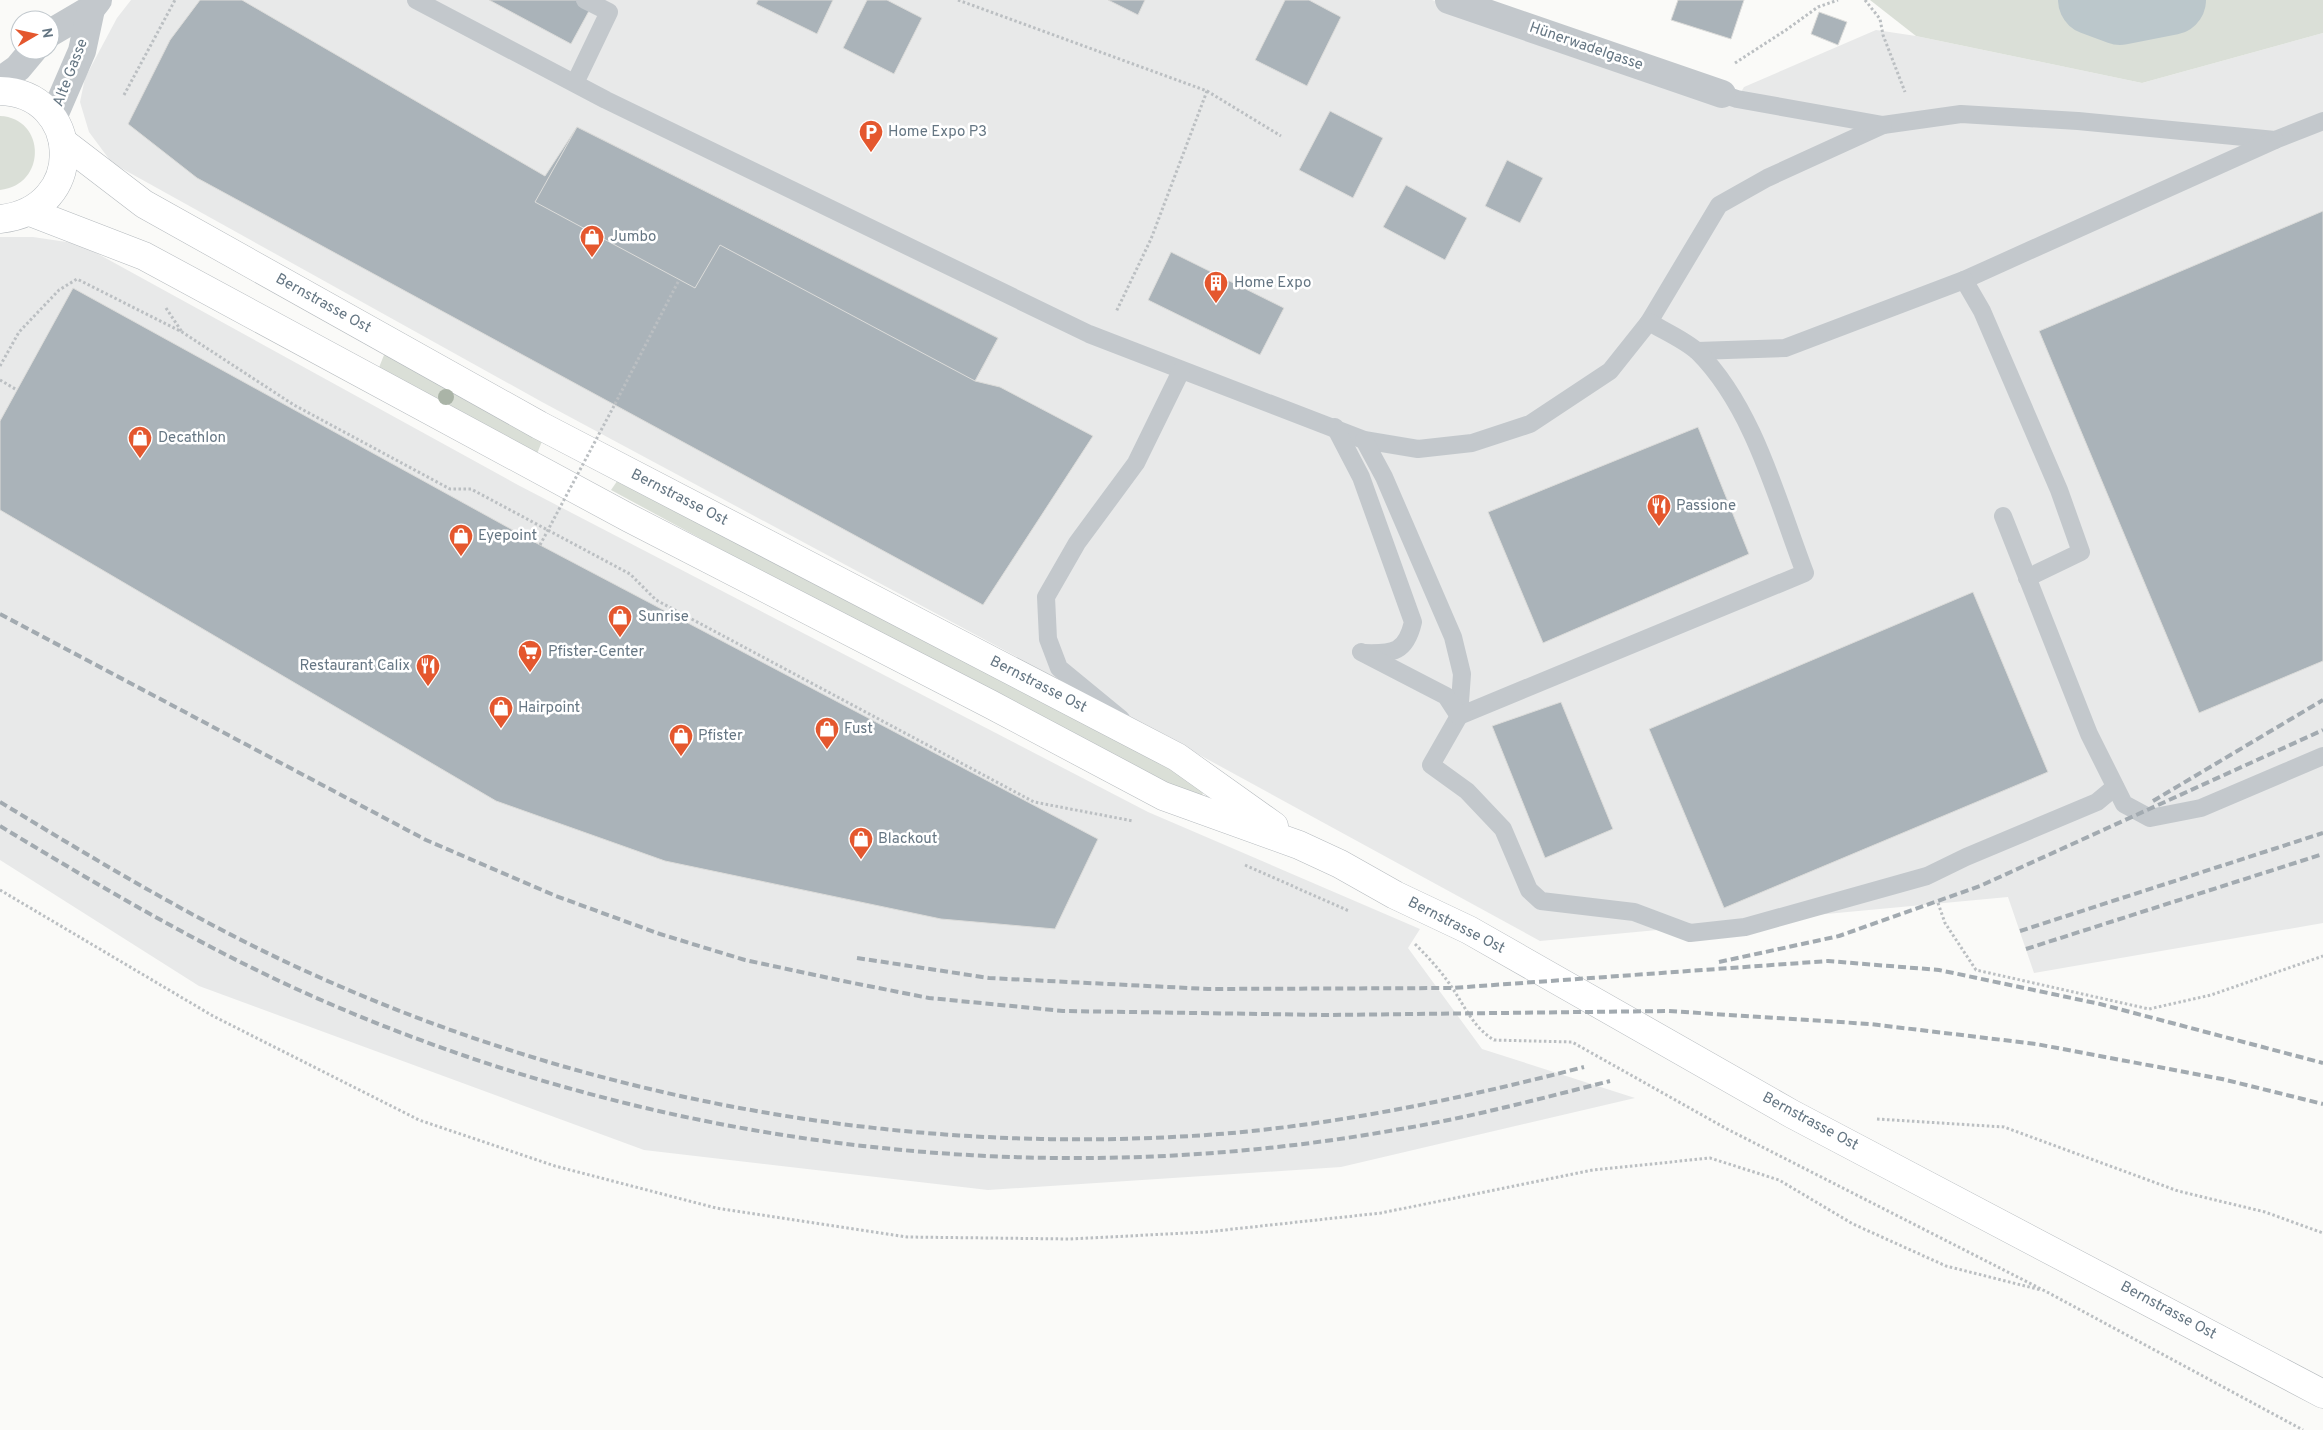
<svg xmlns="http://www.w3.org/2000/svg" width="2323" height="1430" viewBox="0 0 2323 1430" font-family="Overpass,sans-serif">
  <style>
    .built { fill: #e8e9e9 }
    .green { fill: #dadfd7 }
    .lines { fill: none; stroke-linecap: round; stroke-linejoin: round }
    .river { stroke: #bbc7cb; stroke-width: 70 }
    .building { fill: #aab3b9; stroke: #dcdcda }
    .primary-casing { stroke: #b5babe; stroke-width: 29 }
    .path { stroke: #bbbfc2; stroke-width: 3; stroke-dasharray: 2.5 2.5; stroke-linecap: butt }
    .lane { stroke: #c3c8cc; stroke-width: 18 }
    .street { stroke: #c3c8cc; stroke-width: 28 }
    .primary { stroke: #fff; stroke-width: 28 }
    .rail { stroke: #a2aab0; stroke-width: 4; stroke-dasharray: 8 4; stroke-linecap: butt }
    .path-bridge { stroke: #bbbfc2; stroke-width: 3; stroke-dasharray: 2.5 2.5; stroke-linecap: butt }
    .tree { fill: #aab4a7 }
    .labels { text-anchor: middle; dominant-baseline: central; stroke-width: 5; stroke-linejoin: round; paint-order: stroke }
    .street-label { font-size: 15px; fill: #657683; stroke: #fff }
    .poi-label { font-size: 15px; fill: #657683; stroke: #fff; text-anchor: start }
  </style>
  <rect width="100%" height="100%" fill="#fafaf8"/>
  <g class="built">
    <polygon points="131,0 1432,0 1737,99 1744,87 1876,30 1916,36 2142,83 2323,33 2323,923 2034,973 2008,897 1540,941 1196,753 542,402 112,163 89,132 80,102 85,78 117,18"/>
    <polygon points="0,237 33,237 80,244 518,485 1148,812 1420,929 1408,948 1482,1049 1635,1098 1341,1167 988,1190 644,1150 199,986 0,860"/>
  </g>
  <g class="green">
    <polygon points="1870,0 2323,0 2323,33 2142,83 1916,36"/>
    <path d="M0,116C46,118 47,185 0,190Z"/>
    <polygon points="386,354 544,436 537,454 378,370 384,355"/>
    <polygon points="622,474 1194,782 1203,792 1202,797 1188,794 768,575 611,490"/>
  </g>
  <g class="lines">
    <polyline class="river" points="2093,0 2120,10 2171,0"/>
  </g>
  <g class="building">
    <polygon points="200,0 242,0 545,176 577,127 998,338 975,381 1000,387 1093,436 983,605 197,178 128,124 170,40"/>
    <polygon points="489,0 595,0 571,44"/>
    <polygon points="758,0 833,0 817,34 756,4"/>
    <polygon points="867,0 887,0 922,18 894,74 843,48"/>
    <polygon points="1108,0 1145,0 1138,15"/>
    <polygon points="1285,0 1309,0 1341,17 1307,86 1255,60"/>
    <polygon points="1678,0 1744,0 1731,39 1671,20"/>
    <polygon points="1819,12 1847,22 1838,45 1811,34"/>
    <polygon points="1330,111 1383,138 1353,198 1299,170"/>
    <polygon points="577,127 998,338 975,381 720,245 695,288 535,202"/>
    <polygon points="1507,160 1543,178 1520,223 1485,206"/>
    <polygon points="1406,185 1467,218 1445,260 1383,227"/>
    <polygon points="2323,211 2323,661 2199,713 2039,331"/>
    <polygon points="1171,252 1284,308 1260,355 1148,300"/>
    <polygon points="73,288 540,545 1098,839 1055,929 941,919 665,861 496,801 0,510 0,421"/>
    <polygon points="1698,427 1749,554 1543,643 1488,512"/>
    <polygon points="1973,592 2048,772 1724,908 1649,729"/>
    <polygon points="1561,702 1613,829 1545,858 1492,726"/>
  </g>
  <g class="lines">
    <defs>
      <g id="primary">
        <path d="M0,91C82,93 88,210 0,219"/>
        <polyline points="63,142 144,204 539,425 1177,757 1274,826"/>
        <polyline points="30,212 144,256 629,518 990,704 1163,796 1299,845 1340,864 1395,895 1469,930 1792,1114 2323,1394"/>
      </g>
    </defs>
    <use href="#primary" class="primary-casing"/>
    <g class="path">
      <polyline points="958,0 1207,91 1151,239 1116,312"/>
      <polyline points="1865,0 1880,19 1883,35 1905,92"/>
      <polyline points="1735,63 1786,30 1818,7 1838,0"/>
      <polyline points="1207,91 1281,136"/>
      <polyline points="124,95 175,0"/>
      <polyline points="166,308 182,332"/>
      <polyline points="0,366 19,332 59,290 77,279 182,332 294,405 450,489 471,489 630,574 656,600 1034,802 1133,821"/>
      <polyline points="0,380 17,390"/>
      <polyline points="615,404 679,280"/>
      <polyline points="1245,865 1349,911"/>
      <polyline points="0,890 213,1016 419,1120 555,1166 716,1208 907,1237 1070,1239 1206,1232 1381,1213 1593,1170 1710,1158 1779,1180 1853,1224 1946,1266 2041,1290"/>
      <polyline points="1938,903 1945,923 1976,970 2149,1009 2211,995 2323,956"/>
      <path d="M1415,944C1429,958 1442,972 1453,989C1465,1007 1474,1028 1494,1040L1572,1042L1727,1129L2047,1292L2303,1430"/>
      <polyline points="1877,1119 2004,1127 2178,1191 2265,1212 2323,1233"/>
    </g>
    <g class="lane">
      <polyline points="416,0 606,100 1089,334 1364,440 1418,449 1472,443 1530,424 1610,371 1649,322 1719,205 1767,178 1883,125 1961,114 2078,121 2275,140 2323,121"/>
      <polyline points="575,83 609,12 585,0"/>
      <polyline points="1722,94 1737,99 1883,125"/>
      <polyline points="1964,280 2275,140"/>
      <polyline points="1697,351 1785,348 1964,280 1982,311 2059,490 2081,552 2027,578"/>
      <path d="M1335,427L1361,477L1413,622C1406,652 1394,654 1364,653"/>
      <polyline points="1364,440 1384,477 1453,637 1462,674 1459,716 1431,765 1467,791 1503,829 1529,890 1541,901 1634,912 1690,933 1745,927 1927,876 1966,857 2097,802 2115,787"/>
      <polyline points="2003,516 2089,734 2124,804 2150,818 2201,808 2323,756"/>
      <path d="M1361,652L1446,696L1459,716L1805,573C1777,500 1754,408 1698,352C1685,340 1664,331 1649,322"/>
      <polyline points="1121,719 1059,668 1048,639 1046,597 1077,543 1136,463 1181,371"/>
    </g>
    <g class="street">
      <polyline points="1449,0 1722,94"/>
      <polyline points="50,33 91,9"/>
      <polyline points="0,81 18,68 33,50"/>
      <polyline points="53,118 82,51 91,9 98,0"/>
    </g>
    <use href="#primary" class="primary"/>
    <g class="rail">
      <polyline points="0,614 426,840 556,896 660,934 745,960 843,981 929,998 1063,1011 1329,1015 1668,1011 1870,1024 2036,1044 2222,1079 2323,1104"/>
      <polyline points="2153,801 2323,700"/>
      <path d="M0,802C104,865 210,929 321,978C606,1105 922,1159 1232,1133C1351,1122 1468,1097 1584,1067"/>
      <path d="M0,826C101,887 204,948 312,996C651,1146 1030,1195 1395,1130C1468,1118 1539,1099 1610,1081"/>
      <polyline points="2020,931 2323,833"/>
      <polyline points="2026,949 2323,854"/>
      <polyline points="857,958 989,978 1208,989 1452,988 1828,961 1939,970 2100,1004 2323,1063"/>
      <polyline points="1719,962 1839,936 1980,886 2323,730"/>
    </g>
    <polyline class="path-bridge" points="540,545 615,404"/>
  </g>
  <circle class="tree" cx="446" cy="397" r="8"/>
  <defs>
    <symbol id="parking-pin" viewBox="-11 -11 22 30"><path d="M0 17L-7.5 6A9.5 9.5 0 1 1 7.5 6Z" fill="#e4572e" stroke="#fff"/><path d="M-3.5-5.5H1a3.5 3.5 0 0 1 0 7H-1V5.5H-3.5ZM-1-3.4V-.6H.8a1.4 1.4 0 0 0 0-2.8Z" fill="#fff"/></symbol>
    <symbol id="shop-pin" viewBox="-11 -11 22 30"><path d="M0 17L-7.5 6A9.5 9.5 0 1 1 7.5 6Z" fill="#e4572e" stroke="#fff"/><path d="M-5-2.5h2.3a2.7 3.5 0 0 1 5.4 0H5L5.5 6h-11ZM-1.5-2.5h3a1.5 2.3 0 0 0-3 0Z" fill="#fff"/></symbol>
    <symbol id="building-pin" viewBox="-11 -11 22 30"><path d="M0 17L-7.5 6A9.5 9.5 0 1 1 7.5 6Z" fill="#e4572e" stroke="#fff"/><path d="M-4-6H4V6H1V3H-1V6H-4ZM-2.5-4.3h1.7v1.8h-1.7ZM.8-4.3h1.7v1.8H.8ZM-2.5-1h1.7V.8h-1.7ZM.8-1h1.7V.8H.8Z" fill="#fff"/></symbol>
    <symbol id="restaurant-pin" viewBox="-11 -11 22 30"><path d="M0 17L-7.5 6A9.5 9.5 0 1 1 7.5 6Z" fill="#e4572e" stroke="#fff"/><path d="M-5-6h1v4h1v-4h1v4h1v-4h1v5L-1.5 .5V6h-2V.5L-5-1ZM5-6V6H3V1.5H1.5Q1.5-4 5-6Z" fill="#fff"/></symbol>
    <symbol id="supermarket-pin" viewBox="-11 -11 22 30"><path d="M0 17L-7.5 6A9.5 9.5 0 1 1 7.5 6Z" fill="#e4572e" stroke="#fff"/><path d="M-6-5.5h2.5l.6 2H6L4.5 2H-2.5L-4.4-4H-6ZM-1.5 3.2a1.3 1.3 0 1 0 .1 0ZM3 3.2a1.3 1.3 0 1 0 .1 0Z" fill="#fff"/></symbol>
  </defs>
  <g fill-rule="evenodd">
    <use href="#parking-pin" x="857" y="118" width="28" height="38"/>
    <use href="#shop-pin" x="578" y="223" width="28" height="38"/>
    <use href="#building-pin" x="1202" y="269" width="28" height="38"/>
    <use href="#shop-pin" x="126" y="424" width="28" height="38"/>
    <use href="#restaurant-pin" x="1645" y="492" width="28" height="38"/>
    <use href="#shop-pin" x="447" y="522" width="28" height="38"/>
    <use href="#shop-pin" x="606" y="603" width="28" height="38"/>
    <use href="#supermarket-pin" x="516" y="638" width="28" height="38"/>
    <use href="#restaurant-pin" x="414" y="652" width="28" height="38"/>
    <use href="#shop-pin" x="487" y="694" width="28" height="38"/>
    <use href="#shop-pin" x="813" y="715" width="28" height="38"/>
    <use href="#shop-pin" x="667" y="722" width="28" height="38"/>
    <use href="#shop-pin" x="847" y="825" width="28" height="38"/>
  </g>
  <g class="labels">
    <g class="street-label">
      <text transform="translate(1586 47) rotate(19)">Hünerwadelgasse</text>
      <text transform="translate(71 73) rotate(-69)">Alte Gasse</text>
      <text transform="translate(323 304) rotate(29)">Bernstrasse Ost</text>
      <text transform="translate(679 498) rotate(27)">Bernstrasse Ost</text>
      <text transform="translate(1038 685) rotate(27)">Bernstrasse Ost</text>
      <text transform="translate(1456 926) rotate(27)">Bernstrasse Ost</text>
      <text transform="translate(1810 1122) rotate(28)">Bernstrasse Ost</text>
      <text transform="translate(2168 1311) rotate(28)">Bernstrasse Ost</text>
    </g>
    <g class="poi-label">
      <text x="888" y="132">Home Expo P3</text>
      <text x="610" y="237">Jumbo</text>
      <text x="1234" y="283">Home Expo</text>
      <text x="158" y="438">Decathlon</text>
      <text x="1676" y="506">Passione</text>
      <text x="478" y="536">Eyepoint</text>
      <text x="638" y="617">Sunrise</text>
      <text x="548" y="652">Pfister-Center</text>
      <text x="410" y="666" text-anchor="end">Restaurant Calix</text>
      <text x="518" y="708">Hairpoint</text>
      <text x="844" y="729">Fust</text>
      <text x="698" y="736">Pfister</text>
      <text x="878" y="839">Blackout</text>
    </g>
  </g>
  <g transform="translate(35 35) rotate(81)"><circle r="24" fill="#ffffff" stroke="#c1c8cd"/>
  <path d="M0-4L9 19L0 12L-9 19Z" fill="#e4572e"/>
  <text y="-8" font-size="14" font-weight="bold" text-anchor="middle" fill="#657683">N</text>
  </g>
</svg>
